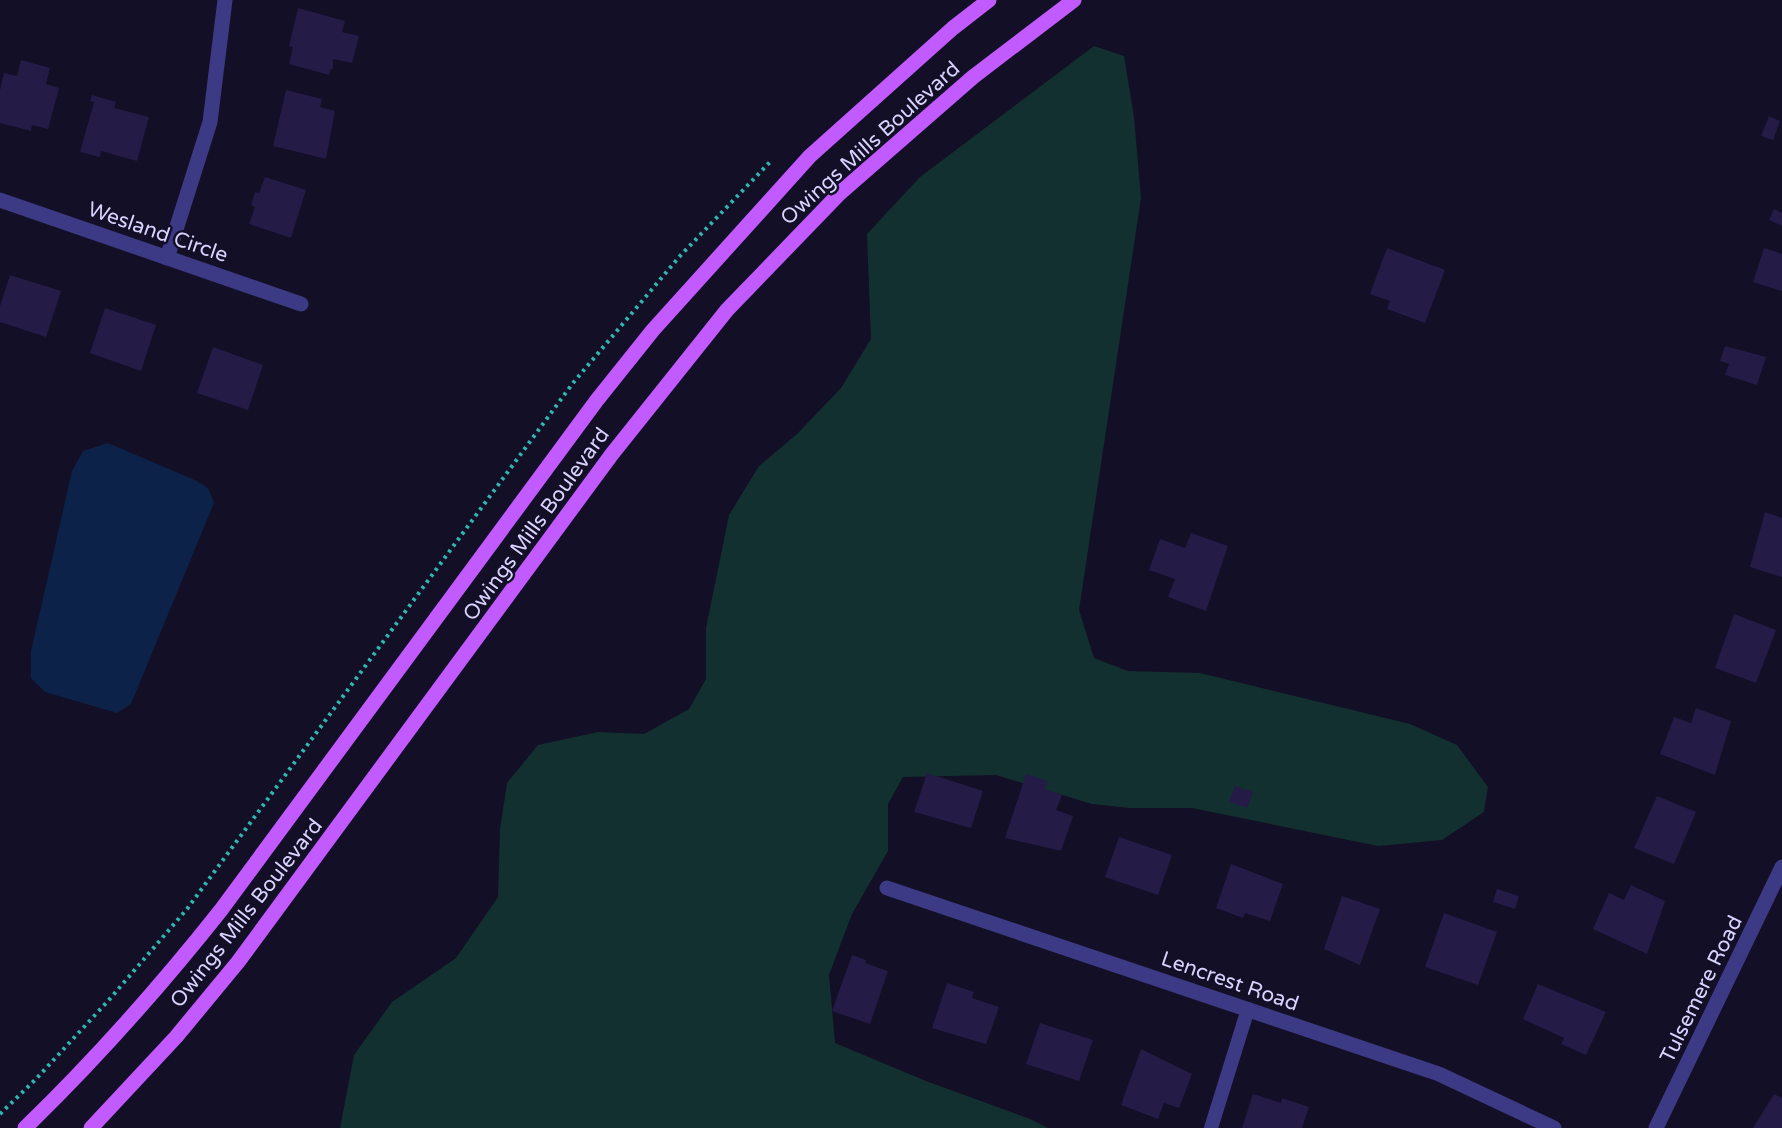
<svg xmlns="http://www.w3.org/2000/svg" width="1782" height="1128" font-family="'Varela Round',sans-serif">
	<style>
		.green { fill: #12302f }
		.water { fill: #0c2248 }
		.building { fill: #241b47 }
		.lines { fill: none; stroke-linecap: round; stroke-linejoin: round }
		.path { stroke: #2fb8b0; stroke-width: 4; stroke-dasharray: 3 4.5; stroke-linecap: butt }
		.service { stroke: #3d3a85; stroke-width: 14 }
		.minor { stroke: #3d3a85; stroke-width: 15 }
		.primary { stroke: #c25bff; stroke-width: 15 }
		.labels { text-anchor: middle; stroke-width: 5; stroke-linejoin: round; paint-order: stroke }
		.street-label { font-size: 21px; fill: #d9d4ff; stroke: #130f26 }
	</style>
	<rect width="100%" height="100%" fill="#130f26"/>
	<polygon class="green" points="1094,46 1124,56 1134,117 1141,198 1079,610 1094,658 1128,671 1200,673 1410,724 1457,745 1488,787 1484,812 1442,840 1378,846 1192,808 1130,808 1092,804 996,775 903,777 888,804 888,851 852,914 829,975 835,1043 926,1081 1030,1119 1048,1128 340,1128 354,1055 392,1002 456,958 498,897 500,829 507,783 538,745 598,732 644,734 689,709 706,679 706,628 729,515 759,466 797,434 841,388 871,339 867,234 920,177"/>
	<polygon class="water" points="108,443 197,481 208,488 214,503 131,704 117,713 45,692 31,678 31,651 72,471 83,451"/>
	<g class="building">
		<polygon points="298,8 345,21 342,32 359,36 352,63 333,59 333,69 331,69 329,75 289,64 293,47 289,46"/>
		<polygon points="21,60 50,68 46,84 59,88 48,129 32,125 31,131 0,123 0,90 4,73 17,76"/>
		<polygon points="286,90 322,99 320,107 335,111 326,159 273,146"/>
		<polygon points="92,95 116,102 114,108 149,117 137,161 101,151 100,157 80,152 94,102 90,101"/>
		<polygon points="1769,116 1780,121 1773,140 1761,136"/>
		<polygon points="265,177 306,190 291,238 249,224 255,207 251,205 255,192 259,193"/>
		<polygon points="1774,209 1782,213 1782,226 1769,220"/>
		<polygon points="1387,248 1445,270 1425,323 1387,309 1390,301 1370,294"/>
		<polygon points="1764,248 1782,254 1782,291 1753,282"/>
		<polygon points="10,275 61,291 46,337 0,322 0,306"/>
		<polygon points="105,308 156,325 141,371 90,353"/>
		<polygon points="1725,346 1766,357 1757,385 1725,375 1729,364 1720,361"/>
		<polygon points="213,347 263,365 248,410 197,393"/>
		<polygon points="1765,512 1782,518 1782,577 1750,567"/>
		<polygon points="1191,533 1228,546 1206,611 1168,597 1175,579 1149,570 1160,539 1185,548"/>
		<polygon points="1734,614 1776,630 1756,683 1715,668"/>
		<polygon points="1696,708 1731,721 1715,775 1660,754 1674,717 1691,723"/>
		<polygon points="927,773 983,791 971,828 914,812"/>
		<polygon points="1026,774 1048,781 1045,789 1062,795 1056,810 1073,816 1061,851 1005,838"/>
		<polygon points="1235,786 1253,792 1247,808 1229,802"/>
		<polygon points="1657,796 1696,812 1674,864 1634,848"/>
		<polygon points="1119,837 1172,855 1158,895 1105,877"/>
		<polygon points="1231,864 1283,884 1270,921 1245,913 1243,918 1216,908"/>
		<polygon points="1631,885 1665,901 1647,954 1593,929 1609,893 1624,900"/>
		<polygon points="1497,889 1519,896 1515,909 1493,902"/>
		<polygon points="1342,896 1380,909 1360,965 1324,949"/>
		<polygon points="1444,913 1497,932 1478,985 1425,967"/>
		<polygon points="852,955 866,960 865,963 888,971 870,1024 832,1011"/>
		<polygon points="947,983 974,992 972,998 999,1007 986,1044 932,1028"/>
		<polygon points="1538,984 1606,1012 1586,1055 1561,1044 1564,1038 1523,1019"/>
		<polygon points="1040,1023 1093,1040 1079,1081 1026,1064"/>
		<polygon points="1141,1049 1192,1074 1179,1108 1164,1103 1158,1119 1121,1105"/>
		<polygon points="1253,1094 1281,1103 1282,1098 1309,1107 1302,1128 1242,1128"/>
		<polygon points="1774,1094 1782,1098 1782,1128 1753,1128"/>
	</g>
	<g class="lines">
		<polyline class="path" points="0,1114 35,1080 108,1001 187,909 573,383 680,256 770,162"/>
		<polyline class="service" points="1211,1128 1248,1009"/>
		<g class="minor">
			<polyline points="0,200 301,304"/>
			<polyline points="167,258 210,122 225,0"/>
			<polyline points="887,888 1439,1074 1554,1128"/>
			<polyline points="1656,1128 1782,867"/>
		</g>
		<g class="primary">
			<path d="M 25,1128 C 96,1059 160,987 221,910 L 597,400 L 653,330 L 810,156 L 953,28 L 989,0"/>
			<polyline points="91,1128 176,1037 238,962 612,454 727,310 840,193 973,77 1074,0"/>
		</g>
	</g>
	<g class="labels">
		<g class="street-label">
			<text transform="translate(870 143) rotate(-42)" y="7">Owings Mills Boulevard</text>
			<text transform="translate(158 232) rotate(19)" y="7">Wesland Circle</text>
			<text transform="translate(536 524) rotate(-54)" y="7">Owings Mills Boulevard</text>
			<text transform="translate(246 913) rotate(-52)" y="7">Owings Mills Boulevard</text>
			<text transform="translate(1230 981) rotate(19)" y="7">Lencrest Road</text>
			<text transform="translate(1701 989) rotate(-64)" y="7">Tulsemere Road</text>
		</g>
	</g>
</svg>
